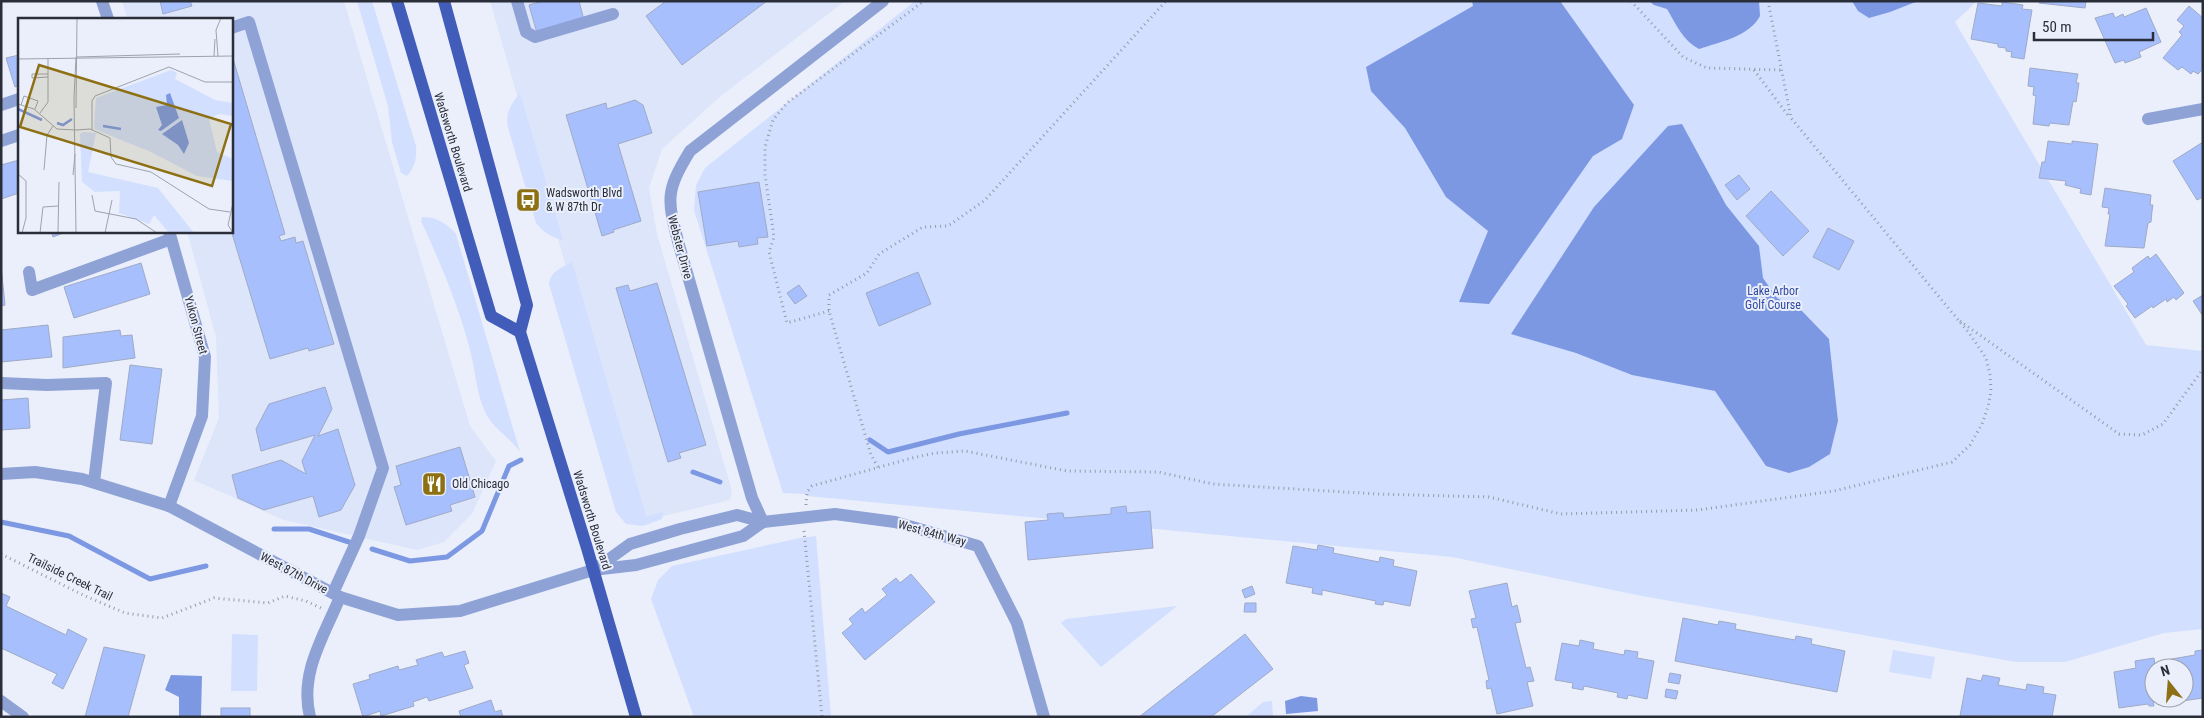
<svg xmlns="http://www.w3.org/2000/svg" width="2204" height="718" font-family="'Roboto Condensed',sans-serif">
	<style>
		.built { fill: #dde5fb }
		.green { fill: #d2dffe }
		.water { fill: #7d98e3 }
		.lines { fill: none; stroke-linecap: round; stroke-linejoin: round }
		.stream { stroke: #7d98e3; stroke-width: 5 }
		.building { fill: #a7bffd; stroke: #9faac5; fill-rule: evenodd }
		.path { stroke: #969ba7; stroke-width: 3; stroke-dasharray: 1 4; stroke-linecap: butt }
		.minor { stroke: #8ea2d6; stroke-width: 12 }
		.major { stroke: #425db9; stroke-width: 12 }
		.labels { text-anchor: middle; stroke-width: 4; stroke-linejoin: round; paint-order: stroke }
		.street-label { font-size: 12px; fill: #292e39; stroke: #eaeffb }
		.poi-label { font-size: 12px; fill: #292e39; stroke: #eaeffb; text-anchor: start }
		.park-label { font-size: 12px; fill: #3149a1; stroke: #eaeffb }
		.inset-river { fill: none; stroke: #7d98e3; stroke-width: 2.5 }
		.inset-road { fill: none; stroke: #9da2ad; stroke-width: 1 }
		.view { fill: #8e7014; fill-opacity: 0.15; stroke: #8e7014; stroke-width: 2.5 }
		.inset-edge { fill: none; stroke: #292e39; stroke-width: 2.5 }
	</style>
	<rect width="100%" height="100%" fill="#eaeffb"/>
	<g class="built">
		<polygon points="122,1 344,1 470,426 496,461 472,514 444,542 417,550 284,520 194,480 219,418 216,337 187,231 231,231 231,19 127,19"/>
		<polygon points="490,1 845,1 722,95 662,149 649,188 657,234 732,491 730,500 639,522"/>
	</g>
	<g class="green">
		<path d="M 357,1 L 372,1 L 416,146 C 417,158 415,167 407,176 L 401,173 L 392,142 L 388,106 Z"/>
		<polygon points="915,1 1977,1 1955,22 2146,345 2203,351 2203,629 2164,633 2065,662 2016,662 1642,596 1452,557 807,496 806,494 783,493 694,210 696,185 705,168"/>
		<path d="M 520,93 L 563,240 C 551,237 544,233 536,223 L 509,131 C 504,115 510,105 520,93 Z"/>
		<path d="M 422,217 C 437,217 446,223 456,234 L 520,452 C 510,437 493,429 485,412 C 476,392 475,367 469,346 C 457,302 440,262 421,221 Z"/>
		<path d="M 572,262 L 646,516 L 663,512 L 662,519 L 643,526 L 626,524 L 616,512 L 549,284 C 550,272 562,267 572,262 Z"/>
		<polygon points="816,536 831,717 694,717 651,599 658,580 672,566 800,538"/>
		<polygon points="1177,606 1101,667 1061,623 1066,619"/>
		<polygon points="232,634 258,635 257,691 231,691"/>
		<polygon points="1893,650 1935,657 1931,679 1889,672"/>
		<polygon points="1272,701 1273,717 1246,717 1263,702"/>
	</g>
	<g class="water">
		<polygon points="1472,1 1560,1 1634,105 1622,139 1593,156 1489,304 1459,302 1488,231 1446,197 1405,128 1371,91 1366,67 1473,6"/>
		<path d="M 1649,1 L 1759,1 L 1760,16 C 1750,36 1720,42 1699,49 C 1683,41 1676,24 1667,9 L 1654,5 Z"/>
		<polygon points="1852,1 1918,1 1890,12 1869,18 1858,11"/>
		<polygon points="1682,124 1726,205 1759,246 1763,278 1777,298 1802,311 1829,339 1838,421 1830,454 1809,467 1789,473 1766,466 1715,391 1632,375 1576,353 1511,334 1594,207 1668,126"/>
		<polygon points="171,675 202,676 201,716 179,716 179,697 165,690"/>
		<polygon points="1301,696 1317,698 1318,711 1286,714 1285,701"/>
	</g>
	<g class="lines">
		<g class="stream">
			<polyline points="870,440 888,452 959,434 1067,413"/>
			<polyline points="693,472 720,482"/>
			<polyline points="1,522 69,536 150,579 206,566"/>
			<polyline points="274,529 309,529 355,544"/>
			<polyline points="372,549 410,561 447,557 482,531 509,466 521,460"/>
		</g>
	</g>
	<g class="building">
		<polygon points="160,1 190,1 192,6 163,14"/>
		<polygon points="543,1 579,1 584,20 537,33 529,5"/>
		<polygon points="666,1 767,1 682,65 646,16"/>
		<polygon points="2040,1 2091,1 2086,1 2085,8 2039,3"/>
		<polygon points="2002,2 2023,5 2022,9 2032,10 2024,59 2011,57 2012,52 2006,51 2006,48 1998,47 1998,44 1971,39 1978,3 2002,6"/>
		<polygon points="2189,6 2203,18 2203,69 2198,74 2193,71 2191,74 2182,67 2178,70 2163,58 2182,35 2179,32 2184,26 2177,20"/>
		<polygon points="2146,8 2161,42 2139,52 2141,57 2125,63 2124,60 2115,63 2095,18 2113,13 2115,18 2123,14 2124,17"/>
		<polygon points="231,52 285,234 279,236 281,241 295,237 296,243 303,241 334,344 309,351 308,348 270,359 231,230"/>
		<polygon points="19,55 19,86 15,87 6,58"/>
		<polygon points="2030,68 2078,74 2076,83 2079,83 2076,102 2073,101 2069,125 2050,123 2049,126 2033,124 2036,96 2033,95 2034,87 2028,86"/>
		<polygon points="635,100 643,105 652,133 618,144 641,221 613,230 614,232 602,236 566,115 606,103 607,109"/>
		<polygon points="2048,141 2072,144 2072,141 2098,144 2091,195 2080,193 2081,189 2065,185 2066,181 2039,178 2042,162 2045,162"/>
		<polygon points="2203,142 2203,197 2197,200 2173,161"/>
		<polygon points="19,160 19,193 1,199 1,165"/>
		<polygon points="1739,175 1750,189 1737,200 1725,185"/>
		<polygon points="759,182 768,237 757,238 758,244 739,247 738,241 707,246 698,192"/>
		<polygon points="2105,188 2151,195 2150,205 2153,205 2152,211 2151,222 2148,223 2144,248 2105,246 2110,214 2108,214 2109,208 2102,207"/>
		<polygon points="1771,191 1809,231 1783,256 1746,216"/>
		<polygon points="1828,228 1854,241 1839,270 1813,257"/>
		<polygon points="51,231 68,231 53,237"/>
		<polygon points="2156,254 2184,293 2176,300 2174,297 2167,302 2166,299 2153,308 2152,306 2135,318 2126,306 2128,304 2114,286 2134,272 2132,268 2148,256 2150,259"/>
		<polygon points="141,263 150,294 74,318 64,287"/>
		<polygon points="1,266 5,305 1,306"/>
		<polygon points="918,272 931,304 879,326 866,293"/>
		<polygon points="657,283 706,445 679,453 681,458 668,462 616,288 628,285 630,291"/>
		<polygon points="799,285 807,296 795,304 787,293"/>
		<polygon points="2203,295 2203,316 2193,301"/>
		<polygon points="48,325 52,357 1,362 1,330"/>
		<polygon points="120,330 121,336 132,335 135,358 63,368 63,337"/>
		<polygon points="130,365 162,369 152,444 120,440"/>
		<polygon points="325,387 332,409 318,436 338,429 355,485 341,510 319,517 313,496 264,510 238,498 232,475 281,460 306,474 302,461 315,435 261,451 256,429 269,404"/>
		<polygon points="28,398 30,428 1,430 1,400"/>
		<polygon points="460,447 475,497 450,505 452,511 406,525 394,487 401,485 396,466"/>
		<polygon points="1126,506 1127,513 1150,511 1153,548 1028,560 1025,522 1048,520 1047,514 1058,513 1063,513 1064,518 1111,514 1111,508"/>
		<polygon points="1318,545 1334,548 1333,553 1379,562 1380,557 1394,560 1393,566 1417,571 1410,606 1384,601 1383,605 1375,604 1376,601 1322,590 1322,595 1312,593 1313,588 1286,583 1293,546 1317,550"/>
		<polygon points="911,574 935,602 865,660 842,633 853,624 849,619 862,608 865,613 887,595 882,589 896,578 900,583"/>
		<polygon points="1507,583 1512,607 1517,605 1521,622 1515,623 1526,668 1530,667 1534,681 1527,682 1533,706 1497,714 1491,688 1487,689 1486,681 1489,680 1477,627 1473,628 1471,619 1476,618 1469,591"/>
		<polygon points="1252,586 1255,594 1245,598 1242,590"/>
		<polygon points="1,593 10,597 6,606 66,635 68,629 87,639 63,689 52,683 57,674 1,648"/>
		<polygon points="1245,603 1256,603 1256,612 1244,612"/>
		<polygon points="1683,618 1718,625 1719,621 1736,624 1735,629 1795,640 1796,636 1812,639 1811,644 1845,651 1837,692 1675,661"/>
		<polygon points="1245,634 1273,669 1211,717 1139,717"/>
		<polygon points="1580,640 1594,643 1593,649 1624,655 1625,650 1638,652 1637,658 1654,661 1647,699 1628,695 1627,699 1623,698 1617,697 1618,693 1584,686 1583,690 1572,688 1573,683 1555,680 1562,643 1579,646"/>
		<polygon points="104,647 145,655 128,717 85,717"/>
		<path d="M 2203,650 L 2203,698 L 2175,702 L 2175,699 L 2153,702 L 2154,706 L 2149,706 L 2148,704 L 2119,708 L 2114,672 L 2136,668 L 2135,661 L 2154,658 L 2155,665 L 2167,663 L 2166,660 L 2195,655 L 2195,651 ZM 2154,668 L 2184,668 L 2184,698 L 2154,698 Z"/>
		<polygon points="465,651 469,663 464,665 473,688 429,701 427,697 413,702 414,706 381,716 380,711 363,717 353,684 370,679 369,675 398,666 399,670 418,665 416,660 442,652 444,657"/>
		<polygon points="1670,673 1681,675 1679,684 1668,682"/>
		<polygon points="1983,675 2000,678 1998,685 2026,690 2027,684 2044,687 2043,693 2056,695 2052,717 1960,716 1967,678 1981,681"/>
		<polygon points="1666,689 1678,691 1676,699 1665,697"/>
		<polygon points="491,700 495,712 501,710 503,717 461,717 459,711"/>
		<rect x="221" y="708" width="29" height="9"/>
	</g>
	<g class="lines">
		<g class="path">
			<polyline points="1631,1 1683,57 1707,68 1782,70"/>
			<polyline points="1754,70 1790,118"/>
			<polyline points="829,311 787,323 769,252 774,237 765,175 765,147 773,120 787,103 924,1"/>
			<polyline points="1960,321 2119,434 2142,435 2163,424 2203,369"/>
			<polyline points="878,467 871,455 829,311 829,295 867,273 879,254 923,227 948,226 985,200 1166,1"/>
			<polyline points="806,505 807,492 812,486 912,458 935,453 965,451 1067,471 1158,472 1213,484 1378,494 1489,497 1561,514 1698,510 1834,491 1952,462 1970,445 1982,424 1988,407 1991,391 1990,375 1986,358 1969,333 1791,118 1768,1"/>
			<polyline points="804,531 822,717"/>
			<polyline points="1,554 83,595 125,613 162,618 214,598 268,603 285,596 306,601 321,608"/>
		</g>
		<g class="minor">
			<polyline points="102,1 108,19"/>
			<polyline points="517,1 526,32 535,37 613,14"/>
			<polyline points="231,28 249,22 383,468 359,536 333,593"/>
			<polyline points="1,105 19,99"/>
			<polyline points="2148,119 2203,109"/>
			<polyline points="1,141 19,135"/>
			<polyline points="29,272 32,290 171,239"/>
			<polyline points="1,383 47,385 106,383 94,482"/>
			<polyline points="1,474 35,472 82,479 169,506 340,597 398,615 460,611 593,570 636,565 743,536 763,522"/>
			<polyline points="169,506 202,416 205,357 169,231"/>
			<path d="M 763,522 L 752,498 L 679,245 C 667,199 665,192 690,151 L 883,1"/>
			<polyline points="594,570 630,544 680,529 737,515 763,522 835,514 895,522 978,546 1017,623 1044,717"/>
			<polyline points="1,701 23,717"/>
			<path d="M 310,717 C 299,673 324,636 340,597"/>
		</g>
		<g class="major">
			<polyline points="397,1 491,316 520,332"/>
			<polyline points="444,1 527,305 520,332 587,548 636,717"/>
		</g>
	</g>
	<defs>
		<symbol id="bus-square" viewBox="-11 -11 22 22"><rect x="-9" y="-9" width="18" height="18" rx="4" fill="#8e7014" stroke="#eaeffb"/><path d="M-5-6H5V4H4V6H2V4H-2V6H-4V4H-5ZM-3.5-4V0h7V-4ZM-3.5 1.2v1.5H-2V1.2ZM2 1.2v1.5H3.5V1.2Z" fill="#fff"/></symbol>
		<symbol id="restaurant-square" viewBox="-11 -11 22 22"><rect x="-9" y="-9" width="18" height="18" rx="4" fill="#8e7014" stroke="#eaeffb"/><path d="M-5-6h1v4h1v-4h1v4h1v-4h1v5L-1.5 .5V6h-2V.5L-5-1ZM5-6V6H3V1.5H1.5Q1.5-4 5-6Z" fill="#fff"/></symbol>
	</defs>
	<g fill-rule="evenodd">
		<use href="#bus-square" x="514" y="186" width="28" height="28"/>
		<use href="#restaurant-square" x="420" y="470" width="28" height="28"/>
	</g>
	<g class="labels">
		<g class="street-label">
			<text transform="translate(453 142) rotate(73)" y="4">Wadsworth Boulevard</text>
			<text transform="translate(680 247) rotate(75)" y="4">Webster Drive</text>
			<text transform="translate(196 325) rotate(75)" y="4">Yukon Street</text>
			<text transform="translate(592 520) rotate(73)" y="4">Wadsworth Boulevard</text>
			<text transform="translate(932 533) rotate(15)" y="4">West 84th Way</text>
			<text transform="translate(294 573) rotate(28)" y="4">West 87th Drive</text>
			<text transform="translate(70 577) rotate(26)" y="4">Trailside Creek Trail</text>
		</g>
		<g class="poi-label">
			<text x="546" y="197">Wadsworth Blvd<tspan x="546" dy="14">&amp; W 87th Dr</tspan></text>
			<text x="452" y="488">Old Chicago</text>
		</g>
		<g class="park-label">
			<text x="1773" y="295">Lake Arbor<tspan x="1773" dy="14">Golf Course</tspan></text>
		</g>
	</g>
	<g transform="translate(18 18)">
		<rect width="215" height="215" fill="#eaeffb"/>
		<path d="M 153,52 L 159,55 L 157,61 L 197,82 L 215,85 L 215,98 L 201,96 L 191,101 L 199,134 L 215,141 L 215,163 L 179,158 L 133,134 L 76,111 L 78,80 ZM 65,114 L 78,115 L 70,154 L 140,170 L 176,215 L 151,215 L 136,197 L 131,206 L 101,195 L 102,173 L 77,174 L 64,164 L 62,116 Z" fill="#d2dffe"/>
		<path d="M 152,75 L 161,100 L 143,113 L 140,112 L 144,107 L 138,89 L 149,87 L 148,77 ZM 164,102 L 171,125 L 166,136 L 160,127 L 144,116 Z" fill="#7d98e3"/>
		<path class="inset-river" d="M 0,91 L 24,102M 39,105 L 45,107 L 54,101M 85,108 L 103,111"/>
		<path class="inset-road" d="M 196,38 L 197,21M 200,38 L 198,12 L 203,0M 58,39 L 162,36M 0,41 L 215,38M 151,49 L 187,64 L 215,64M 30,59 L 14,60 L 14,56 L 30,56M 0,86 L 16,91 L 39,111 L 58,112M 3,87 L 6,78 L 20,83 L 17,91M 58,90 L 59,0M 22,95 L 30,84 L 30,41M 58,112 L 72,111 L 92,120 L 93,139 L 98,146 L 133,154 L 191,191 L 212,194M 74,112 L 74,83 L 77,78 L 151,49M 26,152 L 29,117 L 35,108M 0,156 L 8,163 L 8,200 L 4,215M 55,157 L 57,136M 74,177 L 77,193 L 118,201 L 139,215M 22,215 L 25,189 L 40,188M 40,215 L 41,164M 58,215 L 56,80 L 58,39M 87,215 L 94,182M 215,215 L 210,207 L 215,185"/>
		<path class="view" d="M 21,47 L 213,106 L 194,168 L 2,109 Z"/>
		<rect width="215" height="215" class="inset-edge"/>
	</g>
	<rect width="2204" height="718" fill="none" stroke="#292e39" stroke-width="5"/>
	<g transform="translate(2169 683) rotate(343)"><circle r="24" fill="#eaeffb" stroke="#9da2ad"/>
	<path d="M0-4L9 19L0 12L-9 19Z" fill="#8e7014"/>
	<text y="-8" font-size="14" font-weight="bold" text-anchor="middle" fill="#292e39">N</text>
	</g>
	<path d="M2034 32v8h119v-8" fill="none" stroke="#292e39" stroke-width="2.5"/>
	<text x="2042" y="32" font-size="15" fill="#292e39" stroke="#eaeffb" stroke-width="4" paint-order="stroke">50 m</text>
</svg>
